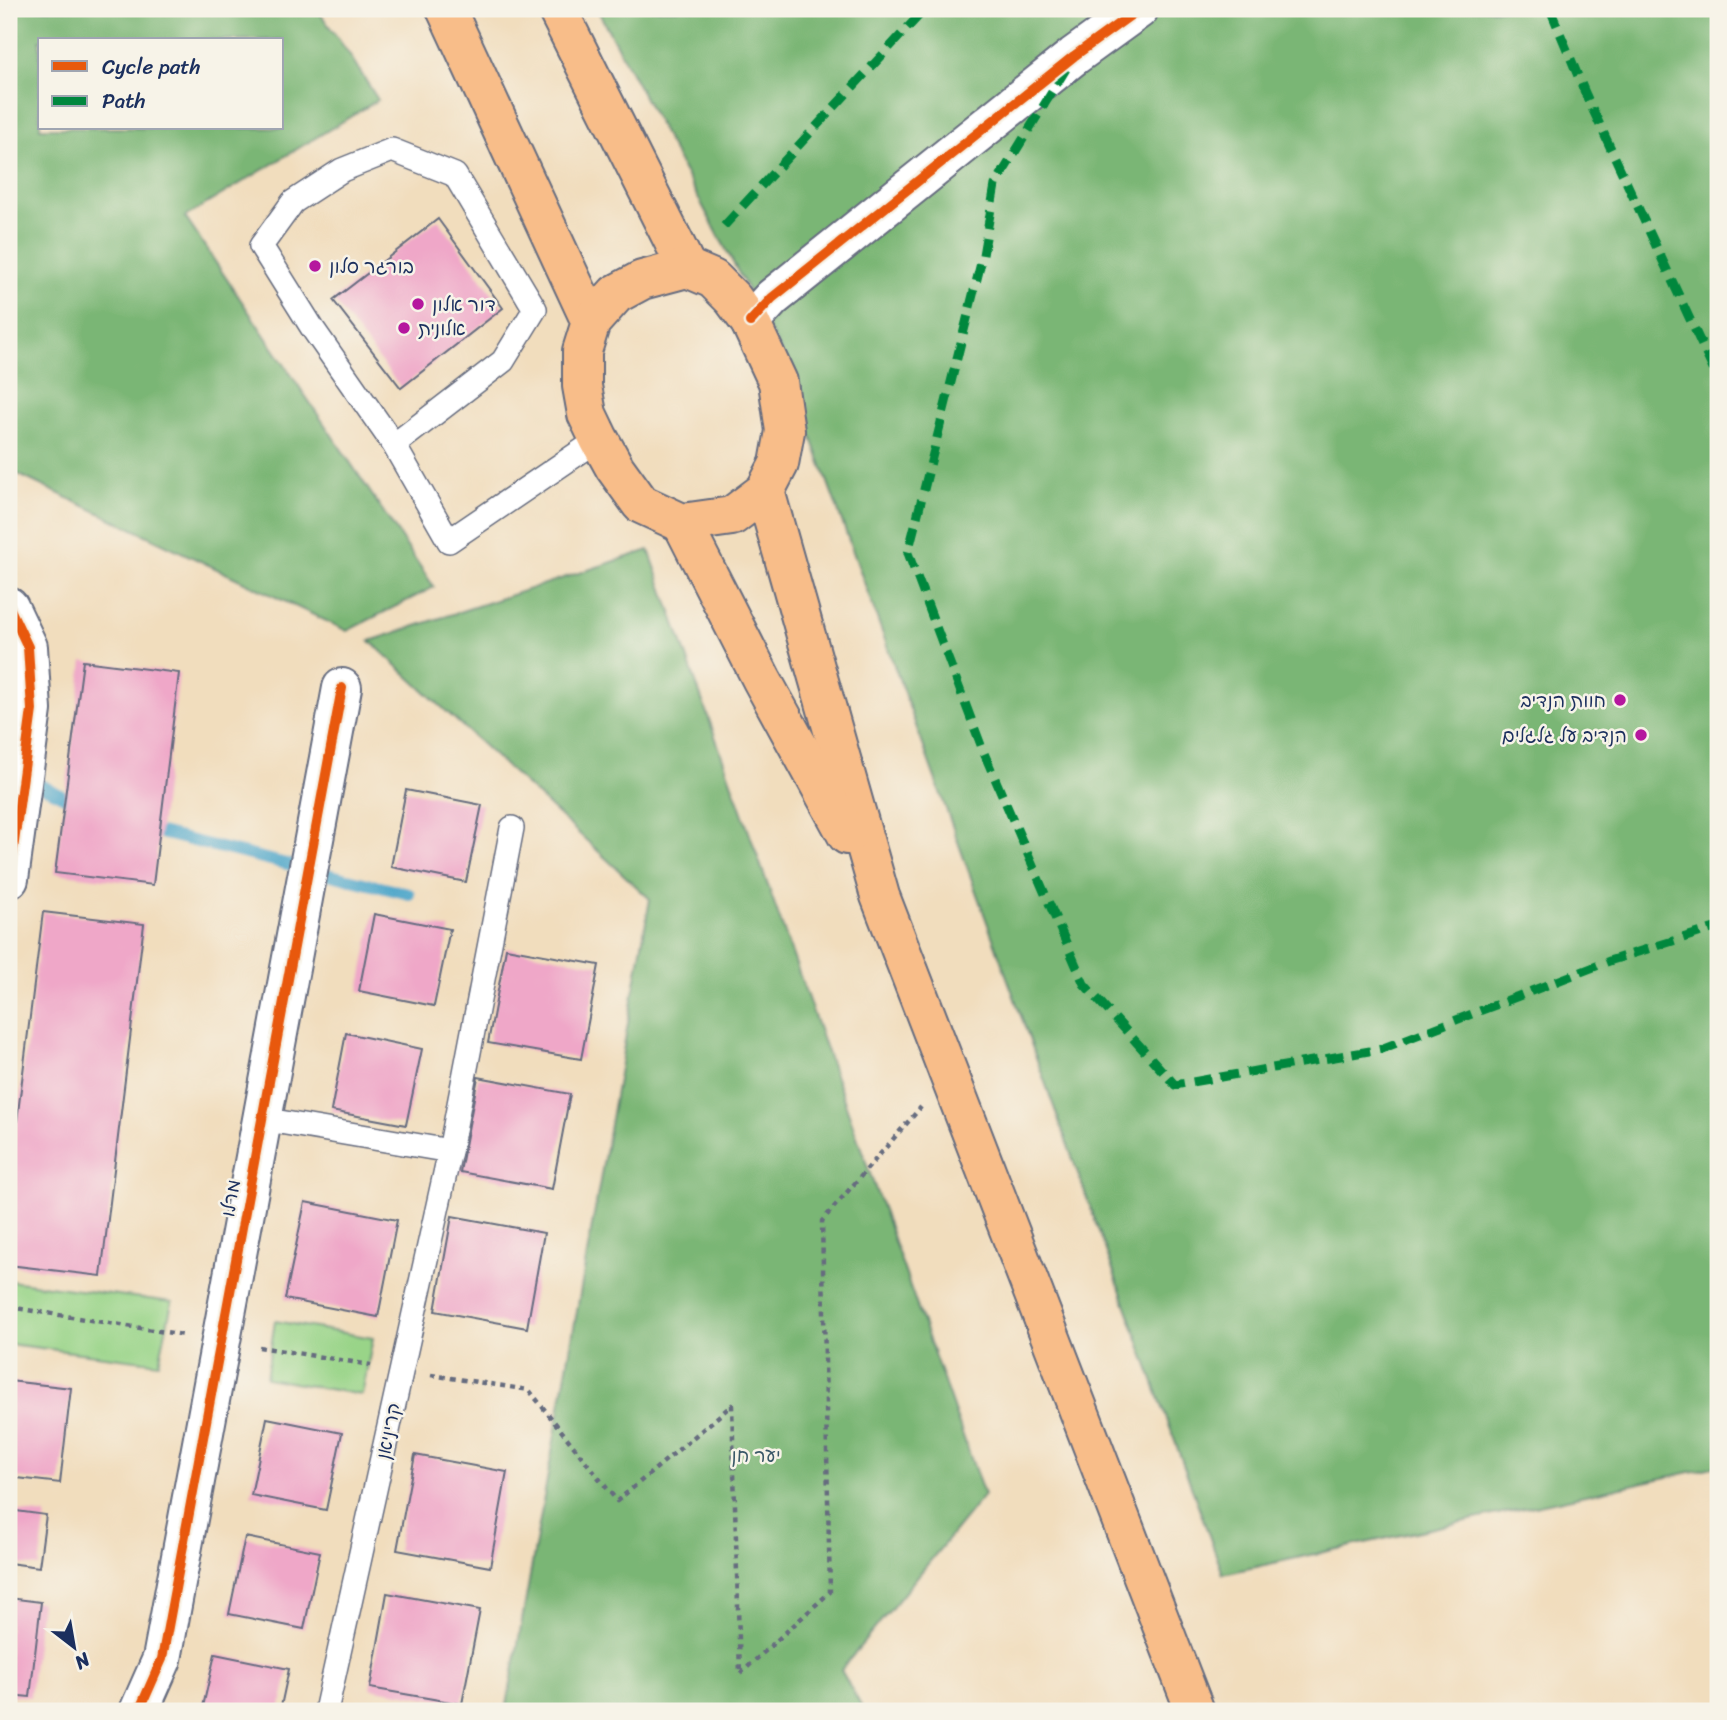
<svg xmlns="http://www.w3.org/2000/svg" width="1727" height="1720" font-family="Sriracha,'Playpen Sans Hebrew',sans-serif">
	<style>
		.green { fill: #99d488; stroke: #5a8273; stroke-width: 2 }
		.forest { fill: #7ab674; stroke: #4a7269; stroke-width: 2; fill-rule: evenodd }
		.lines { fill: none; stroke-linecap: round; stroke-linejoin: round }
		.stream { stroke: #4ba5c9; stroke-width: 12 }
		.building { fill: #efa7c8 }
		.lane-casing { stroke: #666c7f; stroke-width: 26 }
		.street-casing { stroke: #666c7f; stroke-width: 42 }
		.primary-casing { stroke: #666c7f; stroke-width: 42 }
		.path { stroke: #666c7f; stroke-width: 4.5; stroke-dasharray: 5 5; stroke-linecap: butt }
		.lane { stroke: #fff; stroke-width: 23 }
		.street { stroke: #fff; stroke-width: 38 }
		.primary { stroke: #f8bd89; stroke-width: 38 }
		.quiet { stroke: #00873e; stroke-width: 9; stroke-dasharray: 18 9; stroke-linecap: butt }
		.cycleway-casing { stroke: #f7f3e8; stroke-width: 15 }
		.cycleway { stroke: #e8590c; stroke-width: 10 }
		.poi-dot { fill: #b5179e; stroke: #f7f3e8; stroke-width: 2.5 }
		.labels { text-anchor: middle; stroke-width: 5; stroke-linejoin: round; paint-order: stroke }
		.poi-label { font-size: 19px; fill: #1b2f5e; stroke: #f7f3e8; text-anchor: start }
		.street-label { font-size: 19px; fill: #1b2f5e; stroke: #f7f3e8 }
		.park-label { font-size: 19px; fill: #3a5868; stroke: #f7f3e8 }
	</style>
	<rect width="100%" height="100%" fill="#f7f3e8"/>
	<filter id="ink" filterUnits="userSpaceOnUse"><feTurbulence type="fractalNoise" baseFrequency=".0143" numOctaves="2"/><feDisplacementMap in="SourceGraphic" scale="14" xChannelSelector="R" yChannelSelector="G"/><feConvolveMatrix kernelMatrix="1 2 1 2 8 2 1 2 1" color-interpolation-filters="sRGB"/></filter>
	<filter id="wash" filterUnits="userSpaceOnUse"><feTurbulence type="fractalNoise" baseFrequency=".00686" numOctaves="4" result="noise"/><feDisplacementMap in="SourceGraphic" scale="28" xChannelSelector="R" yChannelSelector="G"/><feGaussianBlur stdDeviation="1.57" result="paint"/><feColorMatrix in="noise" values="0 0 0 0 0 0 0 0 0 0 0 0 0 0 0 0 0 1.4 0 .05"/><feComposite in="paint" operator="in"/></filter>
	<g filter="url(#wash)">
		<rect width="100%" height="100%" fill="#f1ddbd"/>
		<g class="green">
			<polygon points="10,1281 172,1302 159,1363 9,1344"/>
			<polygon points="275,1321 373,1338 362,1395 266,1378"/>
		</g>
		<g class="forest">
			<path d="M 9,9 L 317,9 L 349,54 L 378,100 L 185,217 L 434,587 L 347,631 L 9,470 ZM 40,40 L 282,40 L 282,128 L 40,128 Z"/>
			<polygon points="597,9 1718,9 1718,1466 1223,1574 780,350"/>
			<polygon points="649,550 984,1495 841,1670 864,1711 506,1711 650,899 370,641"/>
		</g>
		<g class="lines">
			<g class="stream">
				<polyline points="26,778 79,804"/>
				<polyline points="144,829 409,894"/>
			</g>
		</g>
		<g id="blocks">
			<g class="building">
				<polygon points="438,219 503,308 401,388 333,300"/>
				<polygon points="83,661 179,673 153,885 55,873"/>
				<polygon points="406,790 482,805 466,882 391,867"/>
				<polygon points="43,912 144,924 101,1276 9,1265 9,1185"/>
				<polygon points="374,914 450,929 434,1006 359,991"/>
				<polygon points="506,948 599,965 581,1059 488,1043"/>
				<polygon points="346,1033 422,1049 406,1125 331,1111"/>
				<polygon points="478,1077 570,1094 552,1189 460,1172"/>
				<polygon points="305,1202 397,1220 378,1317 285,1299"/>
				<polygon points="452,1216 544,1233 527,1328 435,1311"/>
				<polygon points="9,1381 71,1388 60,1483 9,1477"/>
				<polygon points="267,1418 342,1433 326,1510 251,1495"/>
				<polygon points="415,1455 507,1472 490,1567 397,1550"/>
				<polygon points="9,1510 46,1515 39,1567 9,1563"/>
				<polygon points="245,1537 320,1552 304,1629 229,1614"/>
				<polygon points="387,1593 480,1610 462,1704 370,1688"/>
				<polygon points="9,1598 41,1602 30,1697 9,1695"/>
				<polygon points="215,1654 289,1669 280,1711 202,1711"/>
			</g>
		</g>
	</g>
	<g filter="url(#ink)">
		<use href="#blocks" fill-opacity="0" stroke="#666c7f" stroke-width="2"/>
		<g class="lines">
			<defs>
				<g id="lane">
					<polyline points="394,445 503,361 535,309 455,175 392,150 342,170 293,202 261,246 313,329 394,445 449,541 599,439"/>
					<polyline points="262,1119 450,1151"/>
					<polyline points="326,1711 450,1151 512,828"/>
				</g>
				<g id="street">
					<polyline points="750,322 772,298 1074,56 1139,9"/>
					<polyline points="9,607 28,647 32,710 9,879"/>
					<polyline points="139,1711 162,1659 342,688"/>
				</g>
				<g id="primary">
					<polyline points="446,9 591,322"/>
					<polyline points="557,9 687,268"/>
					<polygon points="687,268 713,279 733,299 750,322 778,382 785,431 779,464 765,491 732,516 682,523 641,504 615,468 599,439 587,414 582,386 582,351 591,322 616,294 642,280"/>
					<polyline points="765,491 880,896 1195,1711"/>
					<polyline points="682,523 762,680 847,835"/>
				</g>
			</defs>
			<use href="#lane" class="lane-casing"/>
			<use href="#street" class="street-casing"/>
			<use href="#primary" class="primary-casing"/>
			<g class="path">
				<polyline points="9,1307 184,1335"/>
				<polyline points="259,1347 371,1365"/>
				<polyline points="431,1375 529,1390 617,1501 732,1405 740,1674 830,1592 822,1221 921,1107"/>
			</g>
			<use href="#lane" class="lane"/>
			<use href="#street" class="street"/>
			<use href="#primary" class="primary"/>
			<g class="quiet">
				<polyline points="1550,9 1586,95 1718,380"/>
				<polyline points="1066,69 995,185 983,255 908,553 984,753 1084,984 1175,1085 1381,1049 1612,960 1718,927"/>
				<polyline points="724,226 925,9"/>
			</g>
			<defs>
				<g id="cycleway">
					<polyline points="750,322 772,298 1074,56 1139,9"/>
					<polyline points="9,607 28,647 32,710 9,879"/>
					<polyline points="139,1711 162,1659 342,688"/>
				</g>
			</defs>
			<use href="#cycleway" class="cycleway-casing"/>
			<use href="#cycleway" class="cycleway"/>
		</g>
	</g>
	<g class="poi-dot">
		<circle cx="315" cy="266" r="7"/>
		<circle cx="418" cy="304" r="7"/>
		<circle cx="404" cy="328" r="7"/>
		<circle cx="1620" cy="700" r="7"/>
		<circle cx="1641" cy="735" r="7"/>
	</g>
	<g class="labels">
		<g class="poi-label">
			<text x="329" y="273">בורגר סלון</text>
			<text x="432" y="311">דור אלון</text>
			<text x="418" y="335">אלונית</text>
			<text x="1606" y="707" text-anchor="end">חוות הנדיב</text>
			<text x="1627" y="742" text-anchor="end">הנדיב על גלגלים</text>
		</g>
		<g class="street-label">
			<text transform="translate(230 1198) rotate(-80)" y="7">מרלו</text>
			<text transform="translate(388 1431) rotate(-78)" y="7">קריניאן</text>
		</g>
		<g class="park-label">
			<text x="756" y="1462">יער חן</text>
		</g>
	</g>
	<rect width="1727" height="1720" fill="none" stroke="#f7f3e8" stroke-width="35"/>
	<rect x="38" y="38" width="245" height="91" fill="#f7f3e8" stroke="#9fa5b1" stroke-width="2"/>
	<rect x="52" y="61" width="35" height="10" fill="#e8590c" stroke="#9fa5b1" stroke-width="2"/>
	<text x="102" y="74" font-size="21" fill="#1b2f5e">Cycle path</text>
	<rect x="52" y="96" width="35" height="10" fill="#00873e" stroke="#9fa5b1" stroke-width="2"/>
	<text x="102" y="108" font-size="21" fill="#1b2f5e">Path</text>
	<g transform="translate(74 1647) rotate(149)" stroke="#f7f3e8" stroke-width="5" paint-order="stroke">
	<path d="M0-5L12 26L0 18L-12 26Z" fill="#1b2f5e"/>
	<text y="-10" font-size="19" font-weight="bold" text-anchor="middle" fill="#1b2f5e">N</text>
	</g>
</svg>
